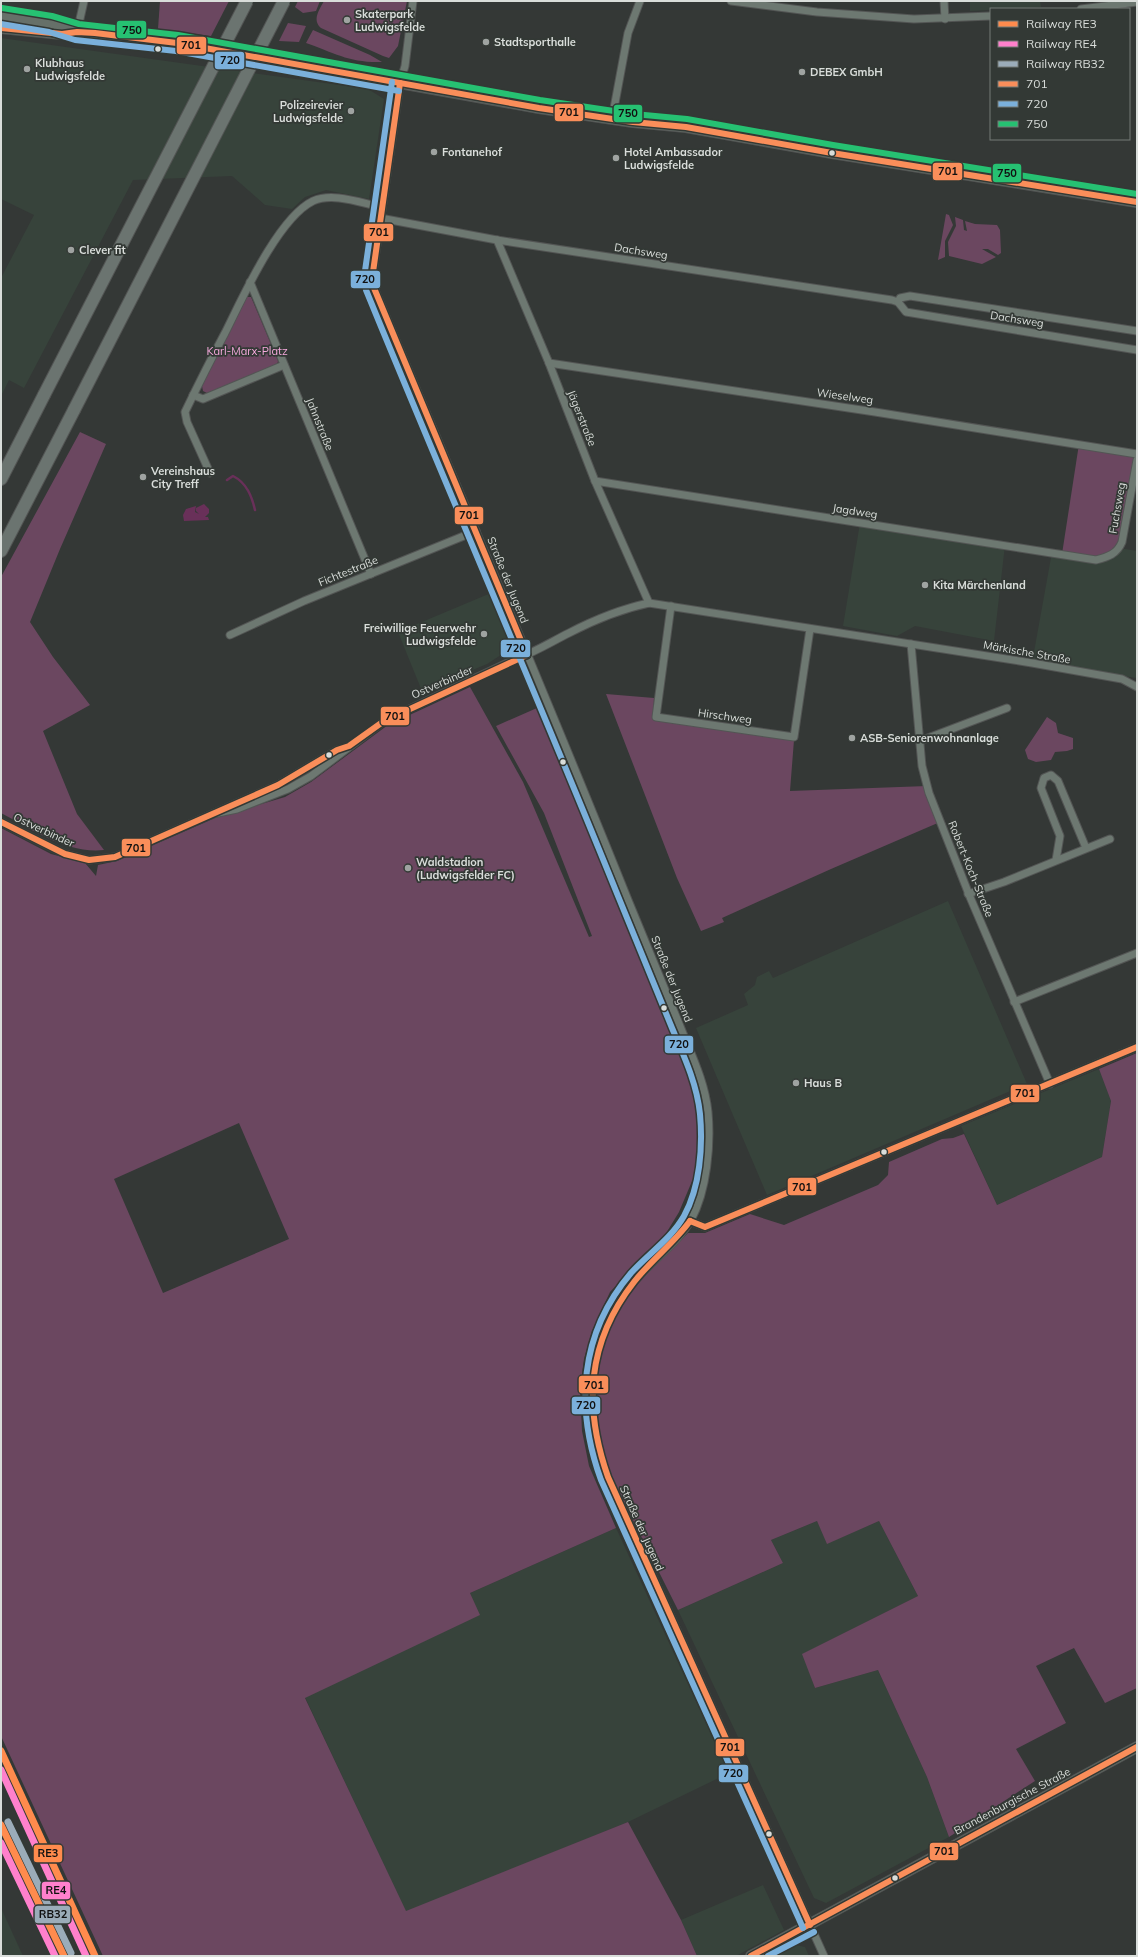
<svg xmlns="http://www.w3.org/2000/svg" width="1138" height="1957" font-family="Mulish,sans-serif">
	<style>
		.built { fill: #37433b }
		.green { fill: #6b4760; fill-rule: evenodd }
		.water { fill: #693059 }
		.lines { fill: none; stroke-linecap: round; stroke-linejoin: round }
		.stream { stroke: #693059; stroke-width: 2.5 }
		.street-casing { stroke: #535554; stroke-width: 9 }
		.secondary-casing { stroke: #535554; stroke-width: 12 }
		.highway-casing { stroke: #535554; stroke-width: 14 }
		.street { stroke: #6d7871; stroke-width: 7 }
		.secondary { stroke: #667069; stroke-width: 10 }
		.highway { stroke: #6b7470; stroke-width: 12 }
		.highway-bridge-casing { stroke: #535554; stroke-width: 14; stroke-linecap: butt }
		.highway-bridge { stroke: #6b7470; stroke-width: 12 }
		.bus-1-casing { stroke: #333935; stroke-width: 9 }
		.bus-2-casing { stroke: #333935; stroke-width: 9 }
		.bus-3-casing { stroke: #333935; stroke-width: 9 }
		.bus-1 { stroke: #fa8e5a; stroke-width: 6 }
		.bus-2 { stroke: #7bb0db; stroke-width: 6 }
		.bus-3 { stroke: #26c172; stroke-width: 6 }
		.rail-1-casing { stroke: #333935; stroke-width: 10 }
		.rail-2-casing { stroke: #333935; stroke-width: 10 }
		.rail-3-casing { stroke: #333935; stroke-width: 10 }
		.rail-1 { stroke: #ff8b4d; stroke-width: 7 }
		.rail-2 { stroke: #ff80cc; stroke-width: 7 }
		.rail-3 { stroke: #9bacb9; stroke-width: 7 }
		.poi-dot { fill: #9fa3a1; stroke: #333935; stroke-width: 1.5 }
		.bus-dot { fill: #d9ddda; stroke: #333935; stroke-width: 1.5 }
		.labels { text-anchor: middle; stroke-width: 3.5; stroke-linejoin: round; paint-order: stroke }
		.poi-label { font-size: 11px; font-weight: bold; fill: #d9ddda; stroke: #333935; text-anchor: start }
		.street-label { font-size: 11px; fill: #d9ddda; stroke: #333935 }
		.park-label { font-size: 11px; fill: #f7aade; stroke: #333935 }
		.line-badge { stroke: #333935; stroke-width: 1.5 }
		.pale-badge-label { font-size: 11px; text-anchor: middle; font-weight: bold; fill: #111 }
	</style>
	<rect width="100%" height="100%" fill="#343836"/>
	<g class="built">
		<polygon points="970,1 1040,1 1041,7 970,11"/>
		<polygon points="1,38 368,89 384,99 369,199 326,190 305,197 292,209 265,205 232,176 133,180 24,388 9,380 1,396 1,278 34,215 1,199"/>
		<polygon points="860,523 1005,545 994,641 915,626 897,636 843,626"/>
		<polygon points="1119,548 1137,551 1137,678 1032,663 1052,552"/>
		<polygon points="491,593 508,632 509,643 507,651 487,664 422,691 398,632"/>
		<polygon points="948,901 1027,1084 767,1195 696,1028 748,1005 744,994 755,985 757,977 769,971 773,978"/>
		<polygon points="1099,1069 1111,1101 1102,1157 997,1205 961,1126"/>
		<polygon points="817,1521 828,1543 879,1521 918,1596 803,1654 815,1688 878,1670 927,1777 949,1837 826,1903 814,1898 678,1610 783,1563 771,1540"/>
		<polygon points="616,1528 729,1773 628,1822 406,1912 305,1697 479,1615 470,1593"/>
		<polygon points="763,1885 784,1930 736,1956 697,1956 681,1920"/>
		<polygon points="1,1908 23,1956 1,1956"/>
		<polygon points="796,1945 805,1947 809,1956 775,1956"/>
	</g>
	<g class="green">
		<polygon points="160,1 229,1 211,36 158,29"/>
		<polygon points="298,1 320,1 316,11 303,13 295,7"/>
		<path d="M 324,1 L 407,1 L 398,46 L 389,58 L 383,56 L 321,28 C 312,20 319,10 324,1 Z"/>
		<polygon points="288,23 306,26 299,42 279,41"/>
		<path d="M 313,30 L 370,55 L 382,62 C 349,63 335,53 306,43 Z"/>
		<polygon points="946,214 949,215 953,225 945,241 945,257 938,260"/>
		<polygon points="955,217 963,220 964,230 967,231 965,221 975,224 997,225 1000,230 1001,253 998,255 988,249 982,249 996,257 982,264 949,256 948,242 956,226"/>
		<polygon points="247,297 251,297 278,361 277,365 207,393 203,391 202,386"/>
		<path d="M 80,432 L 106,444 L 60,549 L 30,622 L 53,657 L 90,705 L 43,731 L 77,814 L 104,850 C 67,854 33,830 1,813 L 1,577 Z"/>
		<polygon points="1079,444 1137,454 1119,548 1096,560 1062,554"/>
		<path d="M 470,687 L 523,782 L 589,937 L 592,936 L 544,813 L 496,726 L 537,708 L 584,815 L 689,1078 L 696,1106 L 699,1133 L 695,1174 L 679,1212 L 665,1235 L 610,1292 L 592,1331 L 584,1359 L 580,1389 L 582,1431 L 589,1466 L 616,1528 L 470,1593 L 480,1615 L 305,1698 L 406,1911 L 628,1822 L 681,1920 L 697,1956 L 103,1956 L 1,1736 L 1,828 L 51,854 L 85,863 L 96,876 L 98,865 L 117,861 L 215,818 L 285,797 L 311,782 L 388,725 ZM 239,1123 L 289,1239 L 163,1293 L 114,1179 Z"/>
		<polygon points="606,694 654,698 653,720 794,740 790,791 927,786 940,822 831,869 722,918 724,922 701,931 677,878"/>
		<polygon points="1047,717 1056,723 1058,733 1073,738 1073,749 1067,751 1055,752 1051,760 1036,762 1028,759 1025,750"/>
		<path d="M 1137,1053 L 1137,1688 L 1105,1703 L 1074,1648 L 1036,1666 L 1066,1723 L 1016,1749 L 1035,1781 L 949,1837 L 927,1777 L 878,1670 L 815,1688 L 802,1654 L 918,1596 L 879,1521 L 827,1544 L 817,1521 L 771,1540 L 783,1563 L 678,1610 C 663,1580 648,1550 633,1520 C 618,1491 599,1459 596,1424 C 593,1391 597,1351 613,1320 C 630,1286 662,1260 688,1233 L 705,1233 L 750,1214 L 784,1225 L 878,1185 L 888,1175 L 889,1162 L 942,1139 L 953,1138 L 964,1134 L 997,1205 L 1102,1157 L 1111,1101 L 1099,1069 Z"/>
	</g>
	<polygon class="water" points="204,504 209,509 209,513 205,517 208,517 209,520 184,521 183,515 186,509 196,506 195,512 199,514 196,511 196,508"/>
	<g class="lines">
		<path class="stream" d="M 227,480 L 233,476 C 247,483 252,497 255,510"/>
		<defs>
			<g id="street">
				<path d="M 413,1 L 405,66 L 400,83 L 373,272 L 374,288 C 459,492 546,695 628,900 C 645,942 663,984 680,1026 C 691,1054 705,1082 708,1112 C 711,1145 707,1190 691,1220 C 677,1244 652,1260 634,1282 C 588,1337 581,1412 608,1477 L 824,1956"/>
				<polyline points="731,1 817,12 914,19 991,16"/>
				<polyline points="944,1 945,19"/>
				<polyline points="1081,9 1137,2"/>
				<polyline points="77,32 84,1"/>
				<polyline points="612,119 628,33 640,1"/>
				<polyline points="380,218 497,240 892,300 898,302 906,312 1137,350"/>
				<polyline points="497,240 549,363 595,481 649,603"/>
				<polyline points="250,282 371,574"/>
				<polyline points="898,302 900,298 910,296 1137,331"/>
				<polyline points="549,363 875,412 1137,454"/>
				<polyline points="193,395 203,399 284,365"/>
				<path d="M 210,473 L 187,422 L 185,412 C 198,385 211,359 225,333 C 242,299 278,218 313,201 C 333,192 361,203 382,207"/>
				<path d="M 595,481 L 1096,560 C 1108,557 1117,554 1122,542 L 1137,460"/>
				<polyline points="671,606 656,717 794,737 810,629"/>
				<polyline points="230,635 304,601 476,531"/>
				<polyline points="911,644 922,766 929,793 970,897 1050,1084"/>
				<polyline points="920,741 1007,708"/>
				<path d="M 213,814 L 237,809 L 288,789 L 311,776 L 384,721 L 516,659 C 535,652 551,642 569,633 C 594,620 621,609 649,603 L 1032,663 L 1122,679 L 1137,687"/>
				<polyline points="1,822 65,854 89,860 115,857 278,785 337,750 345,748"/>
				<polyline points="1056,860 1060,836 1041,788 1044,778 1051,775 1058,781 1086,848"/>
				<polyline points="968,894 1004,882 1110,839"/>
				<polyline points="1014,1002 1137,953"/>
				<polyline points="690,1221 705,1227 1137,1047"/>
			</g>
			<g id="secondary">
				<polyline points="1,16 51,24 75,31"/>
				<polyline points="1,28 62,34 77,32 95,33 177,43 539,108 633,122 686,127 832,153 1137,202"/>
				<polyline points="751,1956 1137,1747"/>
			</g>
			<g id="highway">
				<polyline points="1,479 44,395"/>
				<polyline points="1,551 74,410"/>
			</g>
		</defs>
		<use href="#street" class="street-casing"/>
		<use href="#secondary" class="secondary-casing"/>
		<use href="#highway" class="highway-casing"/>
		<use href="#street" class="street"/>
		<use href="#secondary" class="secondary"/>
		<use href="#highway" class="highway"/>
		<defs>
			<g id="highway-bridge">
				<polyline points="44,395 247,1"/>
				<polyline points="74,410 284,1"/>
			</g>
		</defs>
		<use href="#highway-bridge" class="highway-bridge-casing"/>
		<use href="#highway-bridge" class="highway-bridge"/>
		<defs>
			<g id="bus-1">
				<polyline points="1,28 62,34 77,32 95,33 177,43 539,108 633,122 686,127 832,153 1137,202"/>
				<polyline points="400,83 373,272 374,288 527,655"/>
				<polyline points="1,822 65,854 89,860 115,857 278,785 337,750 349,746 384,721 527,655"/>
				<path d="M 690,1221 C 674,1243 651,1260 634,1282 C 587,1342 583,1406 608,1477 L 810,1925"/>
				<polyline points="690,1221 705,1227 1137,1047"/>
				<polyline points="751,1956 1137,1747"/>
			</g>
			<g id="bus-2">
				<polyline points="1,24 49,32 75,40 176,51 399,91"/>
				<path d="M 392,82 L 365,271 L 366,290 C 449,493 536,693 618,896 C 636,940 654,984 672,1028 C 684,1056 697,1084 700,1114 C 703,1147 700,1187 684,1216 C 671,1239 648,1254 631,1273 C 579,1334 575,1408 601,1480 L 803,1928"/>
				<polyline points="768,1956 814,1932"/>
			</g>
			<polyline id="bus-3" points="2,8 52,16 79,24 178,35 540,100 634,114 687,119 833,145 1137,194"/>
		</defs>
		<use href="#bus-1" class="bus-1-casing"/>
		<use href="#bus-2" class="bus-2-casing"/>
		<use href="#bus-3" class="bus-3-casing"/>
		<use href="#bus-1" class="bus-1"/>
		<use href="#bus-2" class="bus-2"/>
		<use href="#bus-3" class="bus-3"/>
		<defs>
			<g id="rail-1">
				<polyline points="1,1751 95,1956"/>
				<polyline points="1,1825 64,1956"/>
			</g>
			<g id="rail-2">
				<polyline points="1,1770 86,1956"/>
				<polyline points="1,1843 55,1956"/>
			</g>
			<polyline id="rail-3" points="8,1822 71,1953"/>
		</defs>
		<use href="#rail-1" class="rail-1-casing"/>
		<use href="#rail-2" class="rail-2-casing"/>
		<use href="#rail-3" class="rail-3-casing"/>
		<use href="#rail-1" class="rail-1"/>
		<use href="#rail-2" class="rail-2"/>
		<use href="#rail-3" class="rail-3"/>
	</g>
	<g class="poi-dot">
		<circle cx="347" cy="20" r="4"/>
		<circle cx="486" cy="42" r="4"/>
		<circle cx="27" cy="69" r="4"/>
		<circle cx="802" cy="72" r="4"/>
		<circle cx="351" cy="111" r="4"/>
		<circle cx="434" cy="152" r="4"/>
		<circle cx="616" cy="158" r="4"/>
		<circle cx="71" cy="250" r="4"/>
		<circle cx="143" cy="477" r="4"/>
		<circle cx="925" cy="585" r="4"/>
		<circle cx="484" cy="634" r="4"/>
		<circle cx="852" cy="738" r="4"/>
		<circle cx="408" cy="868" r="4"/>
		<circle cx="796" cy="1083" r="4"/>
	</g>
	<g class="bus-dot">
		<circle cx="158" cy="49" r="3.5"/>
		<circle cx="832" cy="153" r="3.5"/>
		<circle cx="329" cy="755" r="3.5"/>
		<circle cx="563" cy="762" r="3.5"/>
		<circle cx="664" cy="1008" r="3.5"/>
		<circle cx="884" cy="1152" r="3.5"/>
		<circle cx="769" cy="1834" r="3.5"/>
		<circle cx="895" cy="1878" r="3.5"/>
	</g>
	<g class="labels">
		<g class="poi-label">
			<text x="355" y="18">Skaterpark<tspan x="355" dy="13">Ludwigsfelde</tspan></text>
			<text x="494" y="46">Stadtsporthalle</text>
			<text x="35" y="67">Klubhaus<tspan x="35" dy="13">Ludwigsfelde</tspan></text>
			<text x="810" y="76">DEBEX GmbH</text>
			<text x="343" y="109" text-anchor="end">Polizeirevier<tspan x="343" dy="13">Ludwigsfelde</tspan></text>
			<text x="442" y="156">Fontanehof</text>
			<text x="624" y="156">Hotel Ambassador<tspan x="624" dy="13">Ludwigsfelde</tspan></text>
			<text x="79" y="254">Clever fit</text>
			<text x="151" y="475">Vereinshaus<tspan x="151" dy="13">City Treff</tspan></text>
			<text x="933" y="589">Kita Märchenland</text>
			<text x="476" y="632" text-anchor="end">Freiwillige Feuerwehr<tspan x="476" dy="13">Ludwigsfelde</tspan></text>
			<text x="860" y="742">ASB-Seniorenwohnanlage</text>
			<text x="416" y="866">Waldstadion<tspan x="416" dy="13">(Ludwigsfelder FC)</tspan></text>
			<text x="804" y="1087">Haus B</text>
		</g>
		<g class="street-label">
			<text transform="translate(641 251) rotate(9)" y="4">Dachsweg</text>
			<text transform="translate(1017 319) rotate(9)" y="4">Dachsweg</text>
			<text transform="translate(845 396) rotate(8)" y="4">Wieselweg</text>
			<text transform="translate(582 418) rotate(68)" y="4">Jägerstraße</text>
			<text transform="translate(320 424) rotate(68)" y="4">Jahnstraße</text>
			<text transform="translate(1117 508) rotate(-80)" y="4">Fuchsweg</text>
			<text transform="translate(855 511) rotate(9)" y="4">Jagdweg</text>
			<text transform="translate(348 571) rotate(-22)" y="4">Fichtestraße</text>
			<text transform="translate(508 580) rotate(68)" y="4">Straße der Jugend</text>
			<text transform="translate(1027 652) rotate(10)" y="4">Märkische Straße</text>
			<text transform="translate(442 682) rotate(-24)" y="4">Ostverbinder</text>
			<text transform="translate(725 716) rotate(8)" y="4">Hirschweg</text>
			<text transform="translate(44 830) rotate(25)" y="4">Ostverbinder</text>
			<text transform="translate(971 869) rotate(68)" y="4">Robert-Koch-Straße</text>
			<text transform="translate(672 979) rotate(68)" y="4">Straße der Jugend</text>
			<text transform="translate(642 1528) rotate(66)" y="4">Straße der Jugend</text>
			<text transform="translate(1012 1801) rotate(-28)" y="4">Brandenburgische Straße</text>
		</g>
		<g class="park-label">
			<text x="247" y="355">Karl-Marx-Platz</text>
		</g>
	</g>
	<g class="line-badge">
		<rect x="116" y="20" width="31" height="19" rx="4" fill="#26c172"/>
		<rect x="176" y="36" width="31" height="19" rx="4" fill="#fa8e5a"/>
		<rect x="214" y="51" width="31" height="19" rx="4" fill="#7bb0db"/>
		<rect x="554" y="103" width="30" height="19" rx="4" fill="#fa8e5a"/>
		<rect x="613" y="104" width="30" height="19" rx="4" fill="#26c172"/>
		<rect x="932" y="162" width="31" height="19" rx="4" fill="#fa8e5a"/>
		<rect x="992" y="163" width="30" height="20" rx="4" fill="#26c172"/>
		<rect x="363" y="223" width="31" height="19" rx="4" fill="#fa8e5a"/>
		<rect x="350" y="270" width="31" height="19" rx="4" fill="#7bb0db"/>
		<rect x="454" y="506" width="30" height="19" rx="4" fill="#fa8e5a"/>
		<rect x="500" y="639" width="31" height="19" rx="4" fill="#7bb0db"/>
		<rect x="380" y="706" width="30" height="20" rx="4" fill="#fa8e5a"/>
		<rect x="121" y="838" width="30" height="19" rx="4" fill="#fa8e5a"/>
		<rect x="664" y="1035" width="30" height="19" rx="4" fill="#7bb0db"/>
		<rect x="1010" y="1084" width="30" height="19" rx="4" fill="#fa8e5a"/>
		<rect x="787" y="1177" width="30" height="19" rx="4" fill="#fa8e5a"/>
		<rect x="578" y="1375" width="31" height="19" rx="4" fill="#fa8e5a"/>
		<rect x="571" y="1396" width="30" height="19" rx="4" fill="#7bb0db"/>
		<rect x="715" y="1738" width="30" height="19" rx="4" fill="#fa8e5a"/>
		<rect x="718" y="1764" width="31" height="19" rx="4" fill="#7bb0db"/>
		<rect x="929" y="1842" width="30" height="19" rx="4" fill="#fa8e5a"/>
		<rect x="33" y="1844" width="30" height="19" rx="4" fill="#ff8b4d"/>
		<rect x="41" y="1881" width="30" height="19" rx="4" fill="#ff80cc"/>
		<rect x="34" y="1905" width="37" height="19" rx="4" fill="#9bacb9"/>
	</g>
	<g class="pale-badge-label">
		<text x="132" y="34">750</text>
		<text x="191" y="49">701</text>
		<text x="230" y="64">720</text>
		<text x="569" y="116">701</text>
		<text x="628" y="117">750</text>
		<text x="948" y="175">701</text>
		<text x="1007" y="177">750</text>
		<text x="379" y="236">701</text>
		<text x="365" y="283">720</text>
		<text x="469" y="519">701</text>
		<text x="516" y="652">720</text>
		<text x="395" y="720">701</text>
		<text x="136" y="852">701</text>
		<text x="679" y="1048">720</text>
		<text x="1025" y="1097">701</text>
		<text x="802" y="1191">701</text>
		<text x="594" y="1389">701</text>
		<text x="586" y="1409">720</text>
		<text x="730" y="1751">701</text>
		<text x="733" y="1777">720</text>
		<text x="944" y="1855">701</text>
		<text x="48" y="1857">RE3</text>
		<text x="56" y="1894">RE4</text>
		<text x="53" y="1918">RB32</text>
	</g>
	<rect width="1138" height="1957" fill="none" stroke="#d9ddda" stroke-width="4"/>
	<rect x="990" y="8" width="140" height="132" fill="#333935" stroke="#757b77"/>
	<rect x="998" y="21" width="20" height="6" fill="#ff8b4d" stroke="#757b77"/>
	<text x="1026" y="28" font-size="12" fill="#d9ddda">Railway RE3</text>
	<rect x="998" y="41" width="20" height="6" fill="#ff80cc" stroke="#757b77"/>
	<text x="1026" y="48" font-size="12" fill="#d9ddda">Railway RE4</text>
	<rect x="998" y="61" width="20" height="6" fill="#9bacb9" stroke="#757b77"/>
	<text x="1026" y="68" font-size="12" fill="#d9ddda">Railway RB32</text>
	<rect x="998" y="81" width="20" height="6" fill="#fa8e5a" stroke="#757b77"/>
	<text x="1026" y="88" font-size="12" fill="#d9ddda">701</text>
	<rect x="998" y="101" width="20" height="6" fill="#7bb0db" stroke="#757b77"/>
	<text x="1026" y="108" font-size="12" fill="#d9ddda">720</text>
	<rect x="998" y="121" width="20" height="6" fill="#26c172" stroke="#757b77"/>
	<text x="1026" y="128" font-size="12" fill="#d9ddda">750</text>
</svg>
